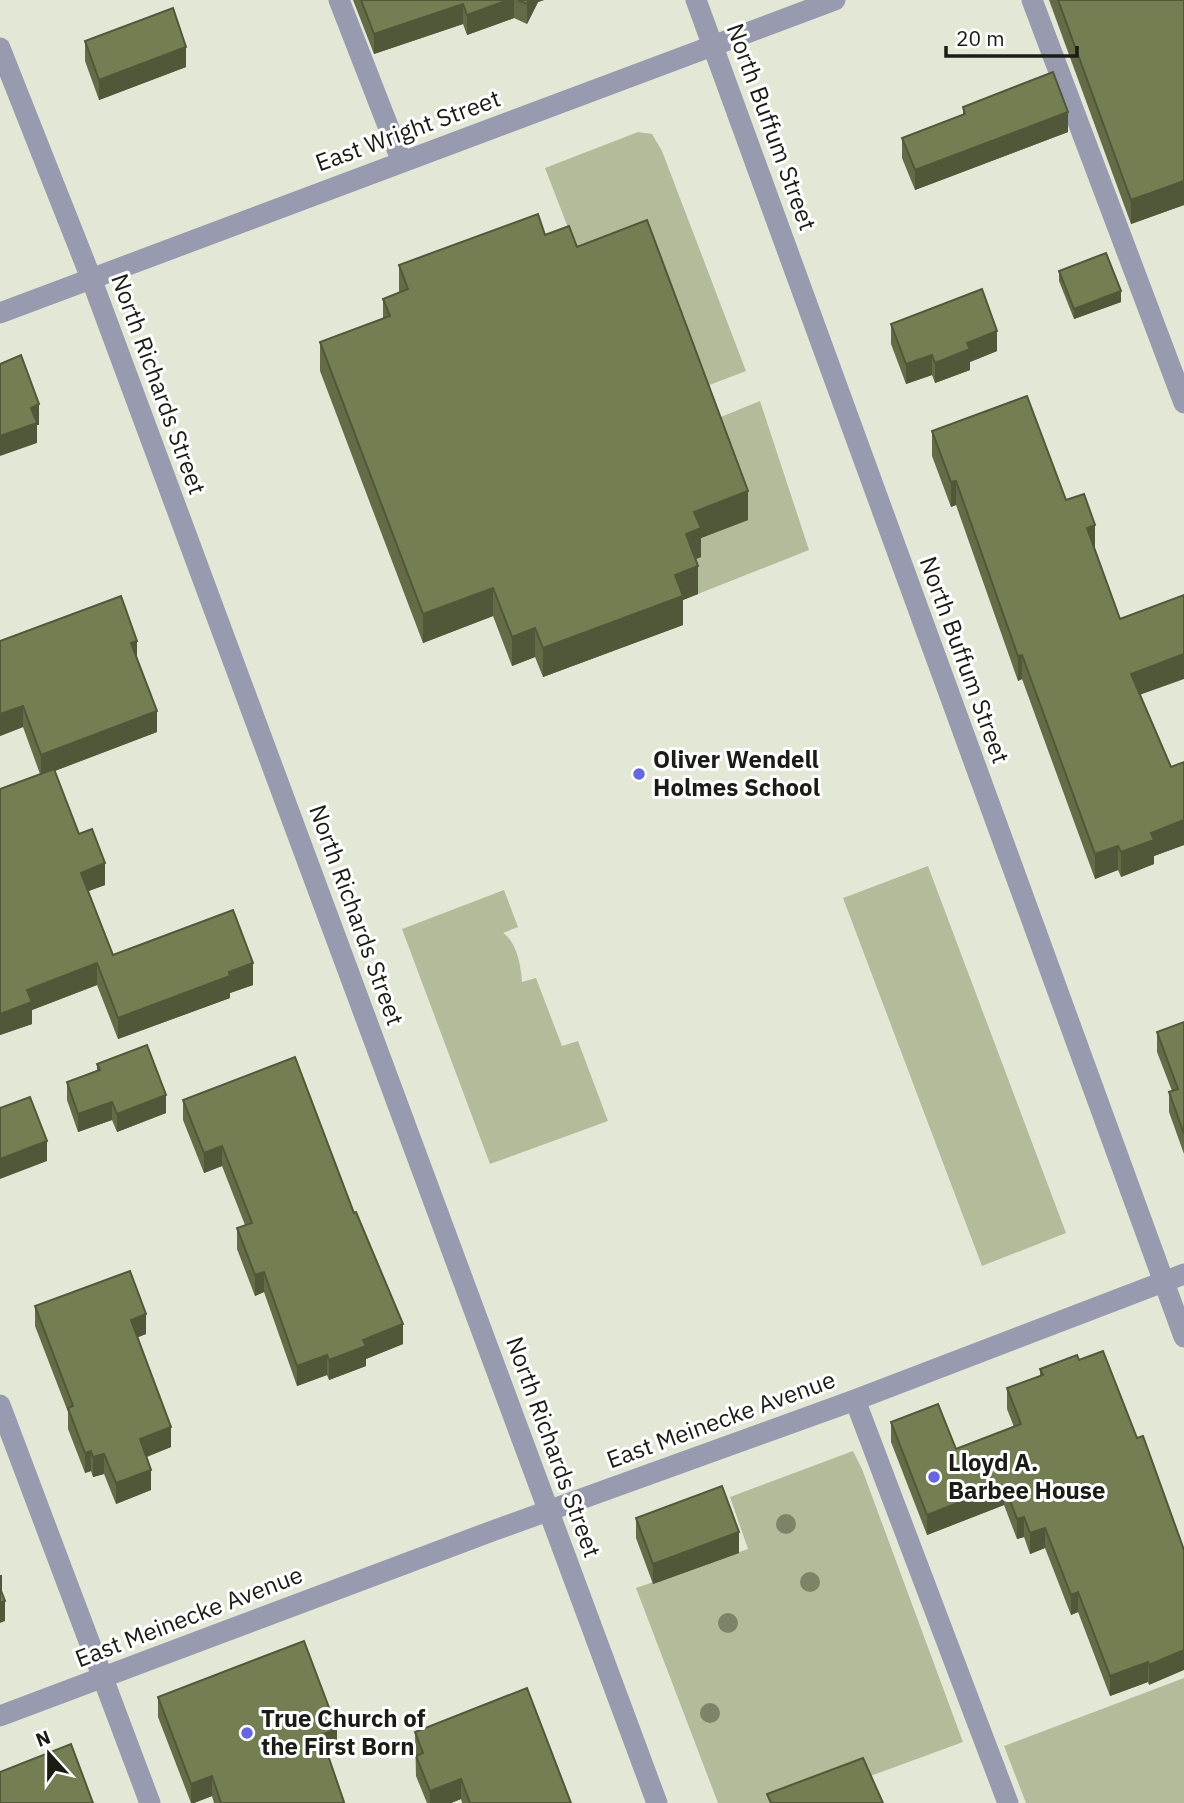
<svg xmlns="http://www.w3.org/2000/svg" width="1184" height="1803" font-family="'IBM Plex Sans',sans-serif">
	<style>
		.green { fill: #b3bc9a }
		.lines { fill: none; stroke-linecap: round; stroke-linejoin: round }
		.minor { stroke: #989baf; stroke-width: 21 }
		.tree { fill: #7d8367 }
		.wall { fill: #636c47 }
		.shaded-wall { fill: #505839 }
		.building { fill: #737e52; stroke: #505839; stroke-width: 2 }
		.poi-dot { fill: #6666df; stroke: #fff; stroke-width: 2.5 }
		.labels { text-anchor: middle; stroke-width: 6; stroke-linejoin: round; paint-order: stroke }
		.street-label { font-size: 24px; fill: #1a1c15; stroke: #fff }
		.poi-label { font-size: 24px; font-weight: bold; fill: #1a1c15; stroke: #fff; text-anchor: start }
	</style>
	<rect width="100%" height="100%" fill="#e3e8d6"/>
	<g class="green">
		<polygon points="638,132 652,134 662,151 746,371 699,389 577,251 545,168"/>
		<polygon points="760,401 809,550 698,594 686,563 694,541 711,421"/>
		<polygon points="928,866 1066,1233 982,1266 843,898"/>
		<path d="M 504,890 L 518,927 L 503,933 C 517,942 521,966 522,982 L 536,978 L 562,1046 L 578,1041 L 608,1121 L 490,1164 L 402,929 Z"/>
		<polygon points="853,1451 862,1469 963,1742 797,1803 718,1803 636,1588 748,1549 730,1497"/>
		<polygon points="1184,1678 1184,1803 1026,1803 1004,1746"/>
	</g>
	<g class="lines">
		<g class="minor">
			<polyline points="339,0 402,162"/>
			<polyline points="696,0 1184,1337"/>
			<polyline points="1032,0 1184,403"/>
			<polyline points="0,48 91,278 657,1803"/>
			<polyline points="0,313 835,0"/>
			<polyline points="855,1400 1008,1803"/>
			<polyline points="0,1405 150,1803"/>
			<polyline points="0,1716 495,1530 855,1400 1184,1274"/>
		</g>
	</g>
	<g class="tree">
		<circle cx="786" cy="1524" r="10"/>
		<circle cx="810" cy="1582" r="10"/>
		<circle cx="728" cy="1623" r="10"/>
		<circle cx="710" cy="1713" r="10"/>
	</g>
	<g class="wall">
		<polygon points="353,0 544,0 538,2 527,24 514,18 467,35 463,24 374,54"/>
		<polygon points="1049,0 1184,0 1184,205 1131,224"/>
		<polygon points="85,41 186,67 99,100 85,61"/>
		<polygon points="963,107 1068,132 915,190 902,158 902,138 963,115"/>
		<polygon points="545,235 577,247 748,520 701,538 701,557 696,559 698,594 683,600 683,625 543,677 535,657 512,666 493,616 423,643 320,371 320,342 383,319 383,299 399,293 399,265"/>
		<polygon points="1059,271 1121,302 1074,319 1059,281"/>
		<polygon points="891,324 997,351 970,362 970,370 935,383 932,375 906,384 891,344"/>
		<polygon points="932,431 1066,500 1095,549 1140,695 1171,767 1184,762 1184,845 1154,856 1154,864 1121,877 1118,870 1095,879 1022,679 1018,681 956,505 951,507 932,456"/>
		<polygon points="0,641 137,658 157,732 55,771 79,834 105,885 88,891 113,955 253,985 230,993 230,998 118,1039 97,985 32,1010 32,1024 0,1035 0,789 40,774 23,727 0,736"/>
		<polygon points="1184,1022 1184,1154 1169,1112 1169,1092 1172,1091 1157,1052 1157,1032"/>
		<polygon points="97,1064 166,1113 117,1132 112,1120 78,1132 67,1100 67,1082 97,1070"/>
		<polygon points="183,1100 403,1344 366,1359 366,1366 329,1380 327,1375 297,1386 264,1292 255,1296 237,1249 237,1228 245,1225 222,1166 204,1173 183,1120"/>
		<polygon points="35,1306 146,1334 138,1337 171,1447 147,1457 151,1490 116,1504 104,1474 93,1477 91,1471 85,1473 68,1429 68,1412 35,1326"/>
		<polygon points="1079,1360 1137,1438 1184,1550 1149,1685 1148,1682 1110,1696 1078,1612 1071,1615 1045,1548 1030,1554 1024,1537 1017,1539 1004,1505 927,1535 891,1442 891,1422 956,1449 1014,1427 1007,1409 1007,1388 1040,1376 1040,1369"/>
		<polygon points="636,1518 739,1553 653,1584 636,1538"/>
		<polygon points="158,1697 337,1749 327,1753 344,1803 214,1803 212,1796 194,1803 191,1803 158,1717"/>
		<polygon points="415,1732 571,1803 462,1803 461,1799 451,1803 427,1803 416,1776"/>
	</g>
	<g class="shaded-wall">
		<polygon points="508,0 514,0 514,18 467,35 467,15"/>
		<polygon points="529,0 544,0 538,2 527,24 527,4"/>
		<polygon points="463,4 463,24 374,54 374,34"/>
		<polygon points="186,47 186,67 99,100 99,80"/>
		<polygon points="1068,112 1068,132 915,190 915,170"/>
		<polygon points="1184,181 1184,205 1131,224 1131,200"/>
		<polygon points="1121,291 1121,302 1074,319 1074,309"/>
		<polygon points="997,331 997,351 970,362 970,370 935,383 935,363 967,343"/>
		<polygon points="932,355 932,375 906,384 906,364"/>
		<polygon points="39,404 39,425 37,425 37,443 0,456 0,436 31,408"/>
		<polygon points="956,481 956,505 951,507 951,482"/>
		<polygon points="748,491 748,520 701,538 701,557 686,563 686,534 694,512"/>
		<polygon points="1095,525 1095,549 1087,552 1087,528"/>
		<polygon points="698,566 698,594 683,600 683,625 543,677 543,648 675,575"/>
		<polygon points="493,588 493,616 423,643 423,614"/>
		<polygon points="535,628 535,657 512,666 512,637"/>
		<polygon points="137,641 137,662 131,643"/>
		<polygon points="1184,654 1184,679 1131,698 1131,674"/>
		<polygon points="1022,655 1022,679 1018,681 1018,656"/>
		<polygon points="23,706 23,727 0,736 0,714"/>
		<polygon points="157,711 157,732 41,776 41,755"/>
		<polygon points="1184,820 1184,845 1154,856 1154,864 1121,877 1121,852 1151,833"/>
		<polygon points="1118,846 1118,870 1095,879 1095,854"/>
		<polygon points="105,863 105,885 81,894 81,873"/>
		<polygon points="97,963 97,985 32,1010 32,1024 0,1035 0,1014 27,990"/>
		<polygon points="253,963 253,985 230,993 230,998 118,1039 118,1018"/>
		<polygon points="166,1095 166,1113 117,1132 117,1114"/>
		<polygon points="112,1102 112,1120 78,1132 78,1114"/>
		<polygon points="47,1141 47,1161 0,1179 0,1159"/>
		<polygon points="222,1146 222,1166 204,1173 204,1153"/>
		<polygon points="264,1272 264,1292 255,1296 255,1275"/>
		<polygon points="146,1314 146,1334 131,1340 131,1320"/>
		<polygon points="403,1324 403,1344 366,1359 366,1366 329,1380 329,1360 363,1340"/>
		<polygon points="327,1355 327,1375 297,1386 297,1366"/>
		<polygon points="171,1427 171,1447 140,1459 140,1439"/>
		<polygon points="91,1451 91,1471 85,1473 85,1453"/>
		<polygon points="104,1454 104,1474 93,1477 93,1457"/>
		<polygon points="151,1470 151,1490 116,1504 116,1483"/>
		<polygon points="1004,1485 1004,1505 927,1535 927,1515"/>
		<polygon points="1024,1517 1024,1537 1017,1539 1017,1519"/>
		<polygon points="1045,1528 1045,1548 1030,1554 1030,1533"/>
		<polygon points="739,1532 739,1553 653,1584 653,1564"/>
		<rect x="0" y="1575" width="2" height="20"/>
		<polygon points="1078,1592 1078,1612 1071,1615 1071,1595"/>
		<polygon points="5,1601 5,1621 0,1623 0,1603"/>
		<polygon points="1184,1650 1184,1670 1149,1685 1149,1665"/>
		<polygon points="1148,1662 1148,1682 1110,1696 1110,1676"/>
		<polygon points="337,1729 337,1749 321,1755 321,1735"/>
		<polygon points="212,1776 212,1796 194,1803 191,1803 191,1784"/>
		<polygon points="461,1779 461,1799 451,1803 430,1803 430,1791"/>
	</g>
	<g class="building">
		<polygon points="361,0 508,0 467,15 463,4 374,34"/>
		<polygon points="518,0 529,0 527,4"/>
		<polygon points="1058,0 1184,0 1184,181 1131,200"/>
		<polygon points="173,8 186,47 99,80 85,41"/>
		<polygon points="1053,72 1068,112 915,170 902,138 965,114 963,107"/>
		<polygon points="538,214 545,235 569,226 577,247 647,220 748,491 694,512 701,528 686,534 698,566 675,575 683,596 543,648 535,628 512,637 493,588 423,614 320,342 390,316 383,299 408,289 399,265"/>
		<polygon points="1106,253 1121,291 1074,309 1059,271"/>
		<polygon points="982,289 997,331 967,343 970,349 935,363 932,355 906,364 891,324"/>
		<polygon points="21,355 39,404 31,408 37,423 0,436 0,364"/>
		<polygon points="1027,396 1066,500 1084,494 1095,525 1087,528 1120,619 1184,595 1184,654 1131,674 1171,767 1184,762 1184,820 1151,833 1154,840 1121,852 1118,846 1095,854 1022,655 1018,656 956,481 951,482 932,431"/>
		<polygon points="121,596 137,641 131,643 157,711 41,755 23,706 0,714 0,641"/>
		<polygon points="54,769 79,834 92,829 105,863 81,873 113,955 233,910 253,963 229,972 230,976 118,1018 97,963 27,990 32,1002 0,1014 0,789"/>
		<polygon points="1184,1022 1184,1134 1169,1092 1178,1089 1157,1032"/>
		<polygon points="147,1045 166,1095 117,1114 112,1102 78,1114 67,1082 100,1070 97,1064"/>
		<polygon points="295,1057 354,1213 356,1212 403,1324 363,1340 366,1346 329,1360 327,1355 297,1366 264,1272 255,1275 237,1228 252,1223 222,1146 204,1153 183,1100"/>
		<polygon points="30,1097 47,1141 0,1159 0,1108"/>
		<polygon points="130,1271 146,1314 131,1320 171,1427 140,1439 151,1470 116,1483 104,1454 93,1457 91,1451 85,1453 68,1408 73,1406 35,1306"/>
		<polygon points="1103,1351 1137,1438 1143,1436 1184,1550 1184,1650 1149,1665 1148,1662 1110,1676 1078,1592 1071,1595 1045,1528 1030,1533 1024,1517 1017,1519 1004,1485 927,1515 891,1422 938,1404 956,1449 1021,1424 1007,1388 1043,1375 1040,1369 1077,1355 1079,1360"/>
		<polygon points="722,1486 739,1532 653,1564 636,1518"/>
		<polygon points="0,1588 5,1601 0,1603"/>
		<polygon points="304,1641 337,1729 321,1735 344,1802 342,1803 221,1803 212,1776 191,1784 158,1697"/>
		<polygon points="527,1688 571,1803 470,1803 461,1779 430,1791 416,1756 423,1753 415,1732"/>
		<polygon points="71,1744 93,1803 0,1803 0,1772"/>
		<polygon points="863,1758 883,1803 771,1803 767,1794"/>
	</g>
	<g class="poi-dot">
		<circle cx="639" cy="774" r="7"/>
		<circle cx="934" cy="1477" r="7"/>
		<circle cx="247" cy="1733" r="7"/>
	</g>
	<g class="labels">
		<g class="street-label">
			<text transform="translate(771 127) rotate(70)" y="8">North Buffum Street</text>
			<text transform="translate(408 131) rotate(-20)" y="8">East Wright Street</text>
			<text transform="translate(158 384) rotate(70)" y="8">North Richards Street</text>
			<text transform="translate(964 660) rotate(70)" y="8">North Buffum Street</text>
			<text transform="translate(356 915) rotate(70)" y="8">North Richards Street</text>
			<text transform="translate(721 1420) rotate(-20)" y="8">East Meinecke Avenue</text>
			<text transform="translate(553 1447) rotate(70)" y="8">North Richards Street</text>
			<text transform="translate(189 1617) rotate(-21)" y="8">East Meinecke Avenue</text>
		</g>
		<g class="poi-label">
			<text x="653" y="768">Oliver Wendell<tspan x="653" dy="28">Holmes School</tspan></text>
			<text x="948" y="1471">Lloyd A.<tspan x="948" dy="28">Barbee House</tspan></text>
			<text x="261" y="1727">True Church of<tspan x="261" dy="28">the First Born</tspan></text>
		</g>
	</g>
	<g transform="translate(49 1754) rotate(339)" stroke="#ffffff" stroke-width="5" paint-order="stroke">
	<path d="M0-5L12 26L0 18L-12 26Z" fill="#1a1c15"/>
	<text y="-10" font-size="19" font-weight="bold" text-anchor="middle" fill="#1a1c15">N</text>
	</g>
	<path d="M946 46v10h131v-10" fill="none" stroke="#1a1c15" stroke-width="3.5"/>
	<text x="956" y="46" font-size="21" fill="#1a1c15" stroke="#ffffff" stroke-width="5" paint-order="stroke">20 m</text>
</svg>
